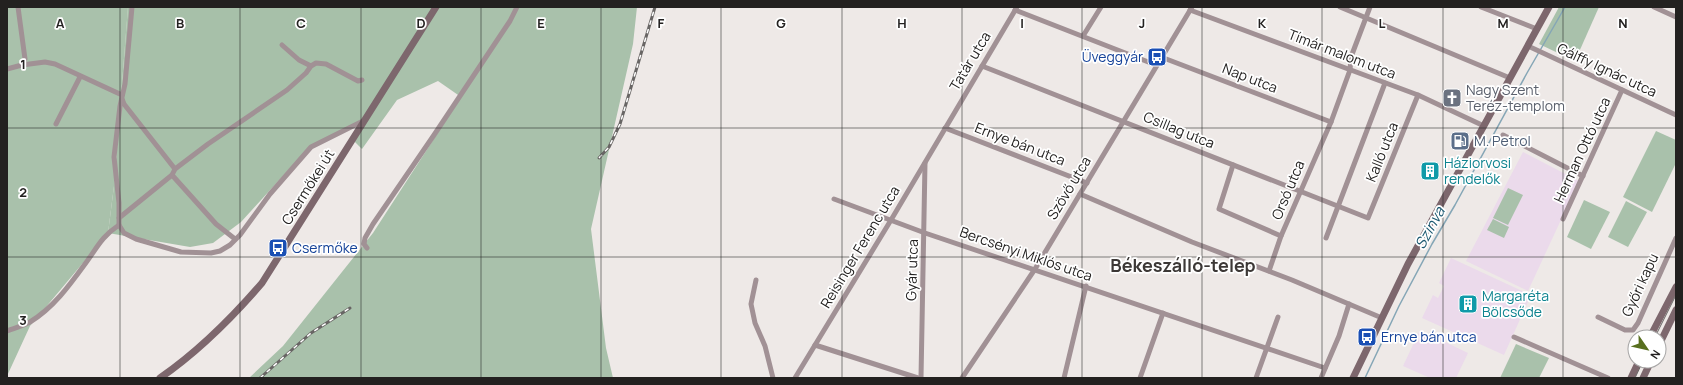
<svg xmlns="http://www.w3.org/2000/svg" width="1683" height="385" font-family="Manrope,sans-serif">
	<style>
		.education { fill: #ebdaeb }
		.green { fill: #a9c1ab }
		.forest { fill: #a7c0a9 }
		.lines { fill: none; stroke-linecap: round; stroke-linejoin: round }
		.stream { stroke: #85a6b6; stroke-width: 1.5 }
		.street { stroke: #a19195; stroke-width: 5 }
		.secondary { stroke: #7d676d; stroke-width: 7 }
		.tram { stroke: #686564; stroke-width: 1 }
		.rail-casing { stroke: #686564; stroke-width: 3 }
		.rail { stroke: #fff; stroke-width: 1.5; stroke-dasharray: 4.5; stroke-linecap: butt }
		.grid { fill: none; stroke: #232120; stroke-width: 1; stroke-opacity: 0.55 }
		.labels { text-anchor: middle; stroke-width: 3.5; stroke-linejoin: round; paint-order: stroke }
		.street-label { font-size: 14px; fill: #232120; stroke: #fff }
		.transit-label { font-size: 14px; fill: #164399; stroke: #fff; text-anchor: start }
		.worship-label { font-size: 14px; fill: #5b616d; stroke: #fff; text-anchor: start }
		.service-label { font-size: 14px; fill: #4e5e75; stroke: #fff; text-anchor: start }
		.culture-label { font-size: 14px; fill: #0d838f; stroke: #fff; text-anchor: start }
		.water-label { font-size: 15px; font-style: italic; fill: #1b5870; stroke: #fff }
		.district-label { font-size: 18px; font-weight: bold; fill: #3c3836; stroke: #fff }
		.grid-label { font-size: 13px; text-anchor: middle; font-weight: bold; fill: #232120; stroke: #fff; stroke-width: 3.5; stroke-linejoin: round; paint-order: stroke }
	</style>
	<rect width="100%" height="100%" fill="#eee9e7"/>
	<g class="education">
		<polygon points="1523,152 1579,181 1528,291 1466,261"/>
		<polygon points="1451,258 1531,295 1504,355 1422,318 1433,295 1438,298 1444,286 1439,283"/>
		<polygon points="1420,330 1468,353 1456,378 1430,378 1403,366"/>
	</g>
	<g class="green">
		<polygon points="7,7 128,7 114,186 108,233 30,326 7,376"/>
		<polygon points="436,7 637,7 633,44 591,229 606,348 613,378 249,378 283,346 373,233 461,97 438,81 397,100 362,149 353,140"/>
		<polygon points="1559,7 1599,7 1575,61 1539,44"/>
		<polygon points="1656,131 1676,140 1676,163 1652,212 1623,197"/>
		<polygon points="1508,188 1523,195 1508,225 1493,218"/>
		<polygon points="1584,200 1610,212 1591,249 1567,237"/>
		<polygon points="1626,201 1647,212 1628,247 1608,237"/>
		<polygon points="1493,219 1509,227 1504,238 1487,230"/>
		<polygon points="1516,344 1549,358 1539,378 1500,378"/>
	</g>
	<polygon class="forest" points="128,7 437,7 365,120 321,142 301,156 241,222 213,243 190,247 108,233 114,186"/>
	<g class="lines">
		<polyline class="stream" points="1365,378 1399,306 1432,244 1455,205 1527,73 1565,7"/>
		<g class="street">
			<polyline points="1340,7 1510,78"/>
			<polyline points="1481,7 1537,29"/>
			<polyline points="1654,7 1676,17"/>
			<polyline points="1015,10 1156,65"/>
			<polyline points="1190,10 1418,95 1484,126"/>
			<polyline points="1083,36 1101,7"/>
			<polyline points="282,45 299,60 311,66"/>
			<polyline points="1528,46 1676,115"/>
			<polyline points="1161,57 1331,122"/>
			<polyline points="22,65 45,62 55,64 122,95"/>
			<polyline points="982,66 1368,218 1418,95"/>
			<polyline points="7,69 22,65 25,59 18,7"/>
			<polyline points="122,99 124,104 175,169 172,175 216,224 235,239"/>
			<polyline points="56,124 80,77"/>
			<polyline points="945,128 1087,183"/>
			<polyline points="1503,135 1583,176"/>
			<polyline points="1233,165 1219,209 1281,236 1331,122 1350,70 1351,57 1370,7"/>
			<polyline points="175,169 208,144 287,90 306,73 311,66 316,63 326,64 358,81 362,80"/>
			<polyline points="1080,194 1192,242 1292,280 1382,318"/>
			<polyline points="834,199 925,233 1325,368"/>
			<polyline points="119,218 172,175"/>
			<polyline points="1563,219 1622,90"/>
			<polyline points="119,225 119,203 114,157 120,106 125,84 132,7"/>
			<polyline points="1326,238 1385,83"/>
			<polyline points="367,248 364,244 365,238 373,224 434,135 510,21 517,7"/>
			<polyline points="1269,271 1281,236"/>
			<polyline points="756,280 751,304 755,323 765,346 773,378"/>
			<polyline points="1598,317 1625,330 1633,330 1638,323 1676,238"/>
			<path d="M 7,331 C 14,328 23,326 30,322 C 53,308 69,286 85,264 C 97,248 101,237 119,225 L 124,233 L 136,239 L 181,252 L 211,253 L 220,251 L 230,245 L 240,235 L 270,194 L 311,147 L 363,121"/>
			<polyline points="1514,337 1608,378"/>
			<polyline points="815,345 918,378"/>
			<polyline points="795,378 891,220 1017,7"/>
			<polyline points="921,378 925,163"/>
			<polyline points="962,378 1035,269 1192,7"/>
			<polyline points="1064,378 1086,286"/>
			<polyline points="1140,378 1163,313"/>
			<polyline points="1256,378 1278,317"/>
			<polyline points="1321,378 1339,336 1349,304"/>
		</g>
		<g class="secondary">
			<polyline points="1650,337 1676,287"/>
			<polyline points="1659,345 1676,310"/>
			<path d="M 160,378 C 199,351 231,319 262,283 L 436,7"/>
			<polyline points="1353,378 1408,264 1549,7"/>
			<polyline points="1631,378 1639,361"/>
			<polyline points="1643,378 1651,361"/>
		</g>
		<g class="tram">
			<polyline points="1655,337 1676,295"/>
			<polyline points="1635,378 1643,361"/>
		</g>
		<defs>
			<g id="rail">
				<polyline points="599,158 609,147 620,124 655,7"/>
				<polyline points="260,378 311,333 350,308"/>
			</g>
		</defs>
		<use href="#rail" class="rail-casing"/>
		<use href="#rail" class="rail"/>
	</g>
	<path class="grid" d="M 120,7 L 120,378M 240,7 L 240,378M 361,7 L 361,378M 481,7 L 481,378M 601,7 L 601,378M 721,7 L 721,378M 842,7 L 842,378M 962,7 L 962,378M 1082,7 L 1082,378M 1202,7 L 1202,378M 1322,7 L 1322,378M 1443,7 L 1443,378M 1563,7 L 1563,378M 7,128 L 1676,128M 7,257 L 1676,257"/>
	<defs>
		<symbol id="bus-square" viewBox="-11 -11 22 22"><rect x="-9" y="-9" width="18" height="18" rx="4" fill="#1a4fb4" stroke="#fff"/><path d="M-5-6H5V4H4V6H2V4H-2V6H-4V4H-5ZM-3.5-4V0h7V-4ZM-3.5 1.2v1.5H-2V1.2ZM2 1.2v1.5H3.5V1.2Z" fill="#fff"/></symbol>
		<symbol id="church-square" viewBox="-11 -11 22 22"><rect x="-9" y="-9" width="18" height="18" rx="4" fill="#6b7280" stroke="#fff"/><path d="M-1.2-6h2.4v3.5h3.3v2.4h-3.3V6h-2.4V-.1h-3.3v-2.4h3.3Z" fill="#fff"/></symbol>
		<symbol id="fuel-square" viewBox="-11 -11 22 22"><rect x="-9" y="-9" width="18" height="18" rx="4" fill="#5c6f8a" stroke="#fff"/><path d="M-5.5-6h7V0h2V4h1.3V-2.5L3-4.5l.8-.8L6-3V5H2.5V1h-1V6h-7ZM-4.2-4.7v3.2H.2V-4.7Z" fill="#fff"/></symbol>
		<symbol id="building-square" viewBox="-11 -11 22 22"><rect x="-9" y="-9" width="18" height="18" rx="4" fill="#0f9aa8" stroke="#fff"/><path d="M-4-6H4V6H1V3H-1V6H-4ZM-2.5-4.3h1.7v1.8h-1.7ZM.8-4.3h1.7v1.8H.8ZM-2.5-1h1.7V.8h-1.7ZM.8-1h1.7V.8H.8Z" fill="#fff"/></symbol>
	</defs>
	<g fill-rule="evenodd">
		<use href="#bus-square" x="1146" y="46" width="22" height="22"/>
		<use href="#church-square" x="1441" y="87" width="22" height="22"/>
		<use href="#fuel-square" x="1449" y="130" width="22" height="22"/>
		<use href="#building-square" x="1419" y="160" width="22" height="22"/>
		<use href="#bus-square" x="267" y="237" width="22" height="22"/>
		<use href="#building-square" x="1457" y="293" width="22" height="22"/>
		<use href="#bus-square" x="1356" y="326" width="22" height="22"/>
	</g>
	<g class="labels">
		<g class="street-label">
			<text transform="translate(1342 54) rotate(21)" y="5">Tímár malom utca</text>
			<text transform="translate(970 61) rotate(-59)" y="5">Tatár utca</text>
			<text transform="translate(1607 70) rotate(25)" y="5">Gálffy Ignác utca</text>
			<text transform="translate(1250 78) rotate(21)" y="5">Nap utca</text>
			<text transform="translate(1179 130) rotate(22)" y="5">Csillag utca</text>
			<text transform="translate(1020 144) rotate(21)" y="5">Ernye bán utca</text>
			<text transform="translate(1582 150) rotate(-65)" y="5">Herman Ottó utca</text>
			<text transform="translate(1382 152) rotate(-68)" y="5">Kalló utca</text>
			<text transform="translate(308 187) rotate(-58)" y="5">Csermőkei út</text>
			<text transform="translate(1069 188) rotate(-59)" y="5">Szövő utca</text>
			<text transform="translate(1288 190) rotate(-67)" y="5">Orsó utca</text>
			<text transform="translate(860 247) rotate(-59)" y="5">Reisinger Ferenc utca</text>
			<text transform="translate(1026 254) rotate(19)" y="5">Bercsényi Miklós utca</text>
			<text transform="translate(912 270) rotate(-88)" y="5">Gyár utca</text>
			<text transform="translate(1640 285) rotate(-65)" y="5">Győri kapu</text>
		</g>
		<g class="transit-label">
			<text x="1143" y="62" text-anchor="end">Üveggyár</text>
			<text x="292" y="253">Csermőke</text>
			<text x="1381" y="342">Ernye bán utca</text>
		</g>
		<g class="worship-label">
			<text x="1466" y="95">Nagy Szent<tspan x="1466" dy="16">Teréz-templom</tspan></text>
		</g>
		<g class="service-label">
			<text x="1474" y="146">M. Petrol</text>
		</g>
		<g class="culture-label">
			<text x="1444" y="168">Háziorvosi<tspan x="1444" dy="16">rendelők</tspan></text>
			<text x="1482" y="301">Margaréta<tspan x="1482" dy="16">Bölcsőde</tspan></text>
		</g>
		<g class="water-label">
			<text transform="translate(1430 228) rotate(-61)" y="5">Szinva</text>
		</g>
		<g class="district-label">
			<text x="1183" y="272">Békeszálló-telep</text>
		</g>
	</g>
	<g class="grid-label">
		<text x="60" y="28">A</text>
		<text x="180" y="28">B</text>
		<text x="301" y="28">C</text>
		<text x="421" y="28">D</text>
		<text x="541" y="28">E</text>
		<text x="661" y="28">F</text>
		<text x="781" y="28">G</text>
		<text x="902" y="28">H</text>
		<text x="1022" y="28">I</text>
		<text x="1142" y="28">J</text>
		<text x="1262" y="28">K</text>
		<text x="1382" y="28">L</text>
		<text x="1503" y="28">M</text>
		<text x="1623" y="28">N</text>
		<text x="23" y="69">1</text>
		<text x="23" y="197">2</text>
		<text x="23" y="325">3</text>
	</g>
	<rect width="1683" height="385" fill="none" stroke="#232120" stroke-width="16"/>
	<g transform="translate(1647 349) rotate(124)"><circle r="19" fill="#ffffff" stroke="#a7a6a6"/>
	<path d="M0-3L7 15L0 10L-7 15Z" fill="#586f1f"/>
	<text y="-6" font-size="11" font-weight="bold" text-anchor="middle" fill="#232120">N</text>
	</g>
</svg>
